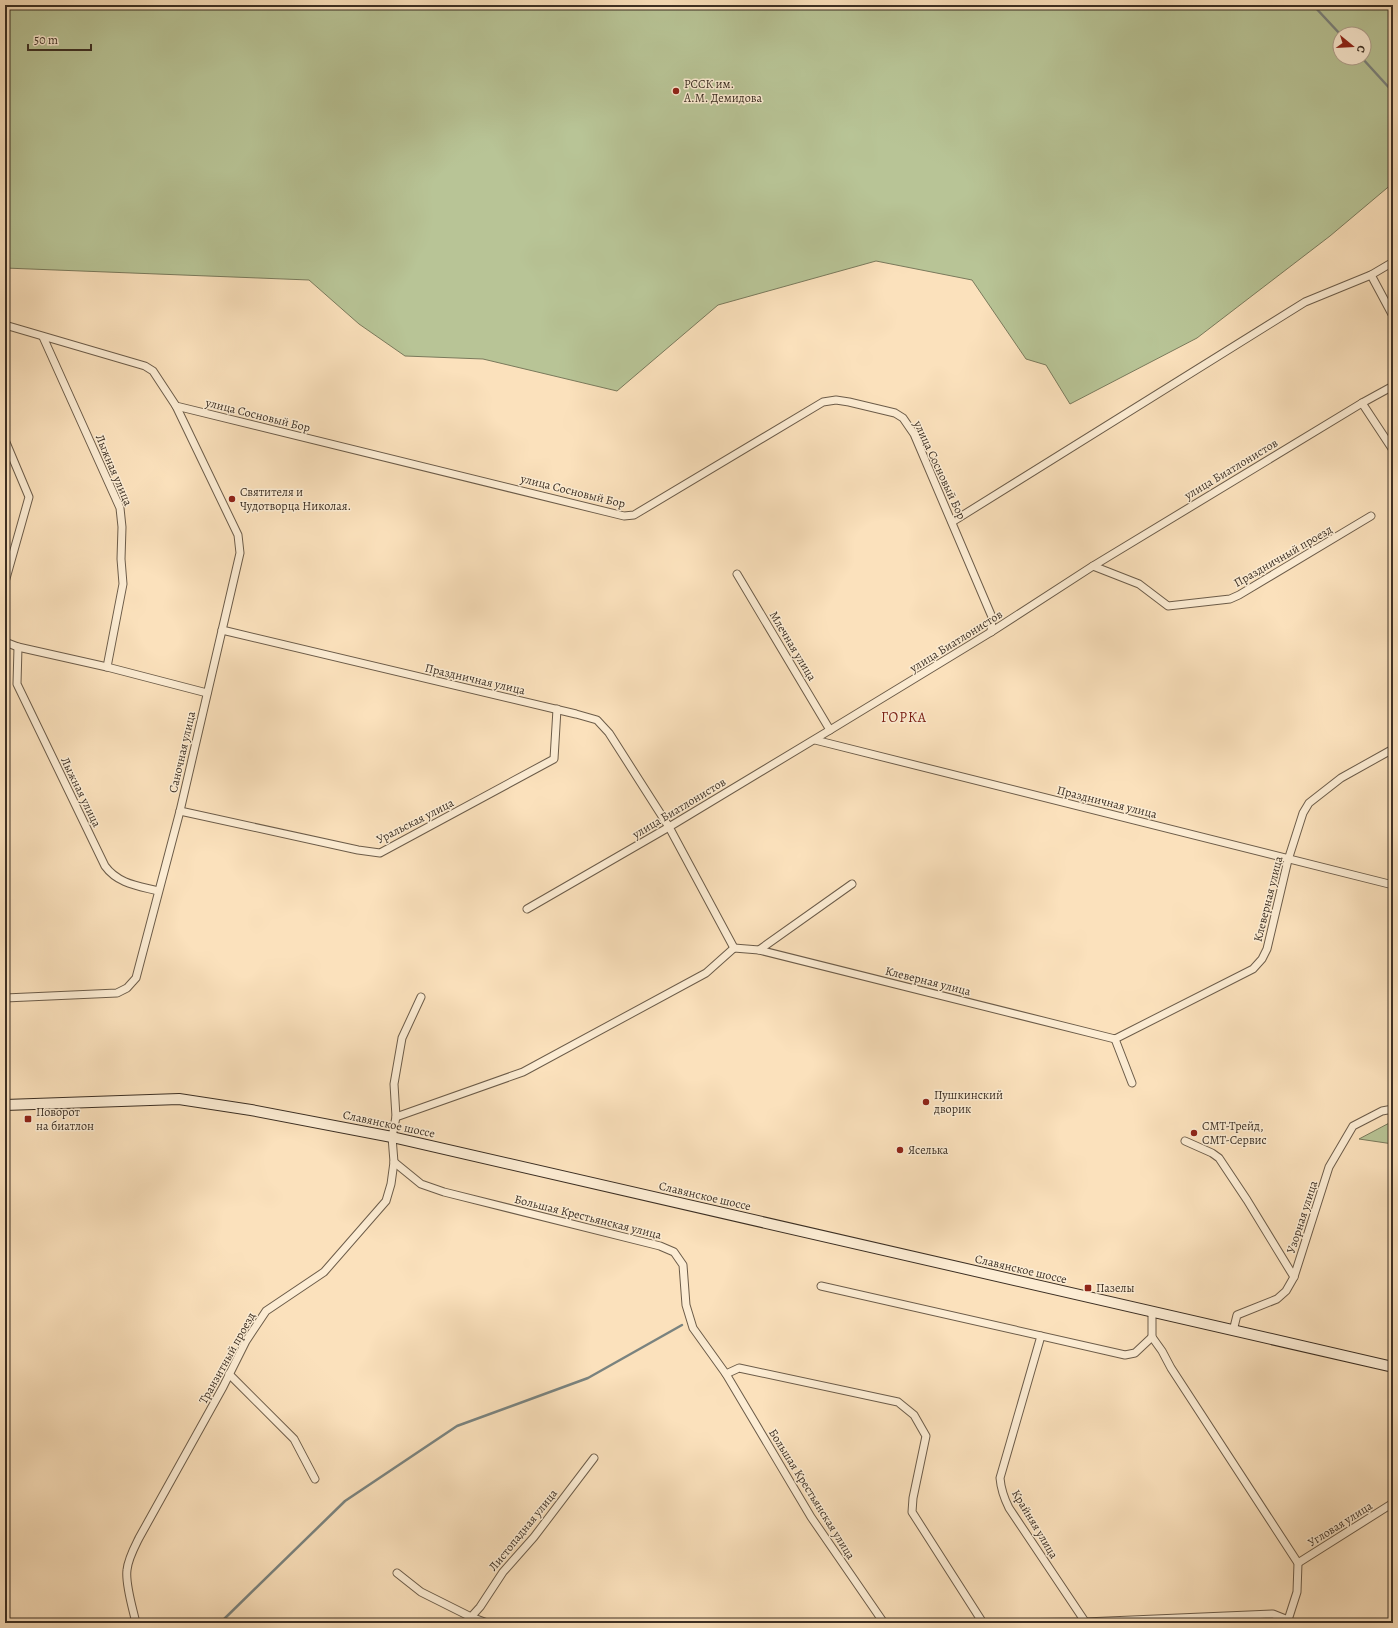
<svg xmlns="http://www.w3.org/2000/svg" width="1398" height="1628" font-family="Alegreya,serif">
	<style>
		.green { fill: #b8c496; stroke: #7a7a5c; fill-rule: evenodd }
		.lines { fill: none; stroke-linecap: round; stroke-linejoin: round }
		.stream { stroke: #7a837f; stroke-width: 2.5 }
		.minor-casing { stroke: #6c5c49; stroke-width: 9 }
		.secondary-casing { stroke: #3c2f23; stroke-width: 12 }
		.minor { stroke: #fcecd3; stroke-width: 7 }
		.secondary { stroke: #fcecd3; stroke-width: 10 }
		.poi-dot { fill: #8f2418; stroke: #fcecd3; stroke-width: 1.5 }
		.labels { text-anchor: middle; stroke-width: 3; stroke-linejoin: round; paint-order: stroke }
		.poi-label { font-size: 12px; fill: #3c2f23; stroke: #fcecd3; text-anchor: start }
		.street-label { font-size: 12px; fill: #3c2f23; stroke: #fcecd3 }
		.quarter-label { font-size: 14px; letter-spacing: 1px; fill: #7a1f14; stroke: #fcecd3 }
	</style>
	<rect width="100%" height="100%" fill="#fbe1bc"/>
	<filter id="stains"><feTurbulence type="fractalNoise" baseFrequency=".005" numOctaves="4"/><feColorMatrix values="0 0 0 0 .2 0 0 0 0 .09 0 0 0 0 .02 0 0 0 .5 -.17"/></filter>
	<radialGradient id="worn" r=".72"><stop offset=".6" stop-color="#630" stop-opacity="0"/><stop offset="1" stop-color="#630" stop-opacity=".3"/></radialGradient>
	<g class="green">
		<path d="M 5,5 L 1393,5 L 1393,183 L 1330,236 L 1197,338 L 1070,404 L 1046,365 L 1026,359 L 972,280 L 876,261 L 718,305 L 617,391 L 483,359 L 405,356 L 359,324 L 309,280 L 5,268 ZM 1340,34 L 1364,34 L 1364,58 L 1340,58 Z"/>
		<polygon points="1393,1121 1393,1144 1359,1139"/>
	</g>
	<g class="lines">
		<g class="stream">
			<polyline points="1313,5 1340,34"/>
			<polyline points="1362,58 1393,92"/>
			<polyline points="220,1623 345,1501 457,1426 588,1378 682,1325"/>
		</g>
		<defs>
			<g id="minor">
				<polyline points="1371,275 1393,316"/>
				<polyline points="5,325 145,366 153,371 176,406 624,516 634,515 823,402 836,400 849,402 895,413 903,418 914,434 992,617 991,632"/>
				<polyline points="43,337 120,508 122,527 121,559 123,584 107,667"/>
				<polyline points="1362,403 1393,450"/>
				<polyline points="5,440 29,497 5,582"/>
				<polyline points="952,522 1305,302 1371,275 1393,262"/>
				<polyline points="1093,566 1139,584 1168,606 1230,599 1239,595 1371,516"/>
				<polyline points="737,574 830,730"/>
				<polyline points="222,630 576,714 597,720 609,733 669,827 734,948"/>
				<polyline points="5,642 18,647 107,667 207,693"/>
				<path d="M 18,647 L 17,684 L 105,866 C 118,884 139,886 158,891"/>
				<polyline points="815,740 1393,885"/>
				<polyline points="180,811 358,850 380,853 554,759 557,709"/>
				<polyline points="527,909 669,827 830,730 991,632 1093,566 1362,403 1393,386"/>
				<polyline points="734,948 759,950 1115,1039 1253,969 1262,959 1267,949 1288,860 1303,813 1309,803 1341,778 1393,749"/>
				<polyline points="759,950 852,884"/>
				<polyline points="5,998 117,993 127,988 136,978 180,811 240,553 238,535 176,406"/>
				<polyline points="1115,1039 1132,1083"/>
				<polyline points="396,1117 523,1072 706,973 734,948"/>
				<polyline points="1185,1141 1212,1153 1219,1158 1247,1200 1294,1277"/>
				<polyline points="394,1162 421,1184 444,1192 660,1246 674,1252 683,1265 686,1305 693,1328 726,1374 739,1368 898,1402 914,1415 926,1436 913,1498 912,1512 983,1623"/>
				<polyline points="821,1286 1125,1355 1135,1353 1152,1337"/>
				<polyline points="1152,1312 1152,1337 1162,1351 1171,1368 1298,1563 1297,1592 1288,1620 1290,1623"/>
				<polyline points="1233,1331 1237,1315 1277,1299 1286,1291 1294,1277 1329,1167 1353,1126 1382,1111 1393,1109"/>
				<path d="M 1041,1336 L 1000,1478 C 1001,1490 1004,1498 1009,1508 L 1086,1623"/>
				<polyline points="229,1374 294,1439 315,1479"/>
				<polyline points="726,1374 811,1517 884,1623"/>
				<polyline points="1298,1563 1393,1503"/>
				<polyline points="397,1573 421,1592 471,1617 487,1623"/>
				<path d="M 136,1623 C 133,1609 125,1584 127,1570 C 128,1559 134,1548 139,1538 L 223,1387 L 246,1341 L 266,1311 L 324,1272 L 386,1201 L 391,1184 L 394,1162 L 392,1137 L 396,1117 L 394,1084 L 402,1038 L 421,997"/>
				<polyline points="468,1623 471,1617 480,1607 503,1572 534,1537 594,1458"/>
				<polyline points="983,1623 1085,1622 1273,1614 1288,1620 1287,1623"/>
			</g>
			<polyline id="secondary" points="5,1105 179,1099 251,1110 392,1137 1393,1367"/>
		</defs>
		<use href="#minor" class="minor-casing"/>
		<use href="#secondary" class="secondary-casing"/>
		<use href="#minor" class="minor"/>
		<use href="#secondary" class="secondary"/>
	</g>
	<g class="poi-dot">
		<circle cx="676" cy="91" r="4"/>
		<circle cx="232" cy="499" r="4"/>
		<circle cx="926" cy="1102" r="4"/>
		<rect x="24" y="1115" width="8" height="8" rx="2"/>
		<circle cx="1194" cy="1133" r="4"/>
		<circle cx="900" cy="1150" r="4"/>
		<rect x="1084" y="1284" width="8" height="8" rx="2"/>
	</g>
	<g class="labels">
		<g class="poi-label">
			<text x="684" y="88">РССК им.<tspan x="684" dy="14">А.М. Демидова</tspan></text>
			<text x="240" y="496">Святителя и<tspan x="240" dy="14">Чудотворца Николая.</tspan></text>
			<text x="934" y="1099">Пушкинский<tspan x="934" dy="14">дворик</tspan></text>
			<text x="36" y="1116">Поворот<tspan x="36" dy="14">на биатлон</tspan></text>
			<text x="1202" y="1130">СМТ-Трейд,<tspan x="1202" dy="14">СМТ-Сервис</tspan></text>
			<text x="908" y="1154">Яселька</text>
			<text x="1096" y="1292">Пазелы</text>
		</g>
		<g class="street-label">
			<text transform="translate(258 415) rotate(14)" y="4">улица Сосновый Бор</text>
			<text transform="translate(1231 469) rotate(-31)" y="4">улица Биатлонистов</text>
			<text transform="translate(114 470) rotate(67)" y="4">Лыжная улица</text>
			<text transform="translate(940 470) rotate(65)" y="4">улица Сосновый Бор</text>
			<text transform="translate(573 491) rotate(14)" y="4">улица Сосновый Бор</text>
			<text transform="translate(1283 556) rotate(-30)" y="4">Праздничный проезд</text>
			<text transform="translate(956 641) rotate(-32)" y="4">улица Биатлонистов</text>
			<text transform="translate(793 646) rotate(59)" y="4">Млечная улица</text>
			<text transform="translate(475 679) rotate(13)" y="4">Праздничная улица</text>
			<text transform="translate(182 752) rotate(-77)" y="4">Саночная улица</text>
			<text transform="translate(81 792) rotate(64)" y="4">Лыжная улица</text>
			<text transform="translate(1107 802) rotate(14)" y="4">Праздничная улица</text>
			<text transform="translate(679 808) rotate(-31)" y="4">улица Биатлонистов</text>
			<text transform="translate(415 821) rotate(-27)" y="4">Уральская улица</text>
			<text transform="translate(1268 899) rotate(-76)" y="4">Клеверная улица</text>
			<text transform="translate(928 981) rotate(14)" y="4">Клеверная улица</text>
			<text transform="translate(389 1124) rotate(12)" y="4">Славянское шоссе</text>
			<text transform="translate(705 1196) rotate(13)" y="4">Славянское шоссе</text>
			<text transform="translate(588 1217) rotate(14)" y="4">Большая Крестьянская улица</text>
			<text transform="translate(1302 1217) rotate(-72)" y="4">Узорная улица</text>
			<text transform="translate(1021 1269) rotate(13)" y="4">Славянское шоссе</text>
			<text transform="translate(227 1358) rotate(-61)" y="4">Транзитный проезд</text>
			<text transform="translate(812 1494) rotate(58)" y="4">Большая Крестьянская улица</text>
			<text transform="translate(1035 1524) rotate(59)" y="4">Крайняя улица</text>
			<text transform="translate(1340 1524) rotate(-32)" y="4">Угловая улица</text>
			<text transform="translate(523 1530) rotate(-51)" y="4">Листопадная улица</text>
		</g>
		<g class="quarter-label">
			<text x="904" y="722">ГОРКА</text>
		</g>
	</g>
	<rect width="1398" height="1628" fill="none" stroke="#fbe1bc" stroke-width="20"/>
	<rect x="6" y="6" width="1386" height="1616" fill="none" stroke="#3c2f23" stroke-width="2"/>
	<rect x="10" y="10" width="1378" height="1608" fill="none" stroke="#3c2f23"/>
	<g transform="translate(1352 46) rotate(108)"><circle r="19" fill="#fcecd3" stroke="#afa08d"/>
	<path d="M0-3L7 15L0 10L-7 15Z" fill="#8f2418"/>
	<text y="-6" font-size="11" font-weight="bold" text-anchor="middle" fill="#3c2f23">С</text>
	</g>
	<path d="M28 44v6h63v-6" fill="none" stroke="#3c2f23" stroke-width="2"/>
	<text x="34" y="44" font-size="12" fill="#3c2f23" stroke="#fcecd3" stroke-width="3" paint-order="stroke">50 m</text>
	<rect width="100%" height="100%" filter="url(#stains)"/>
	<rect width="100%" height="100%" fill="url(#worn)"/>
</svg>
